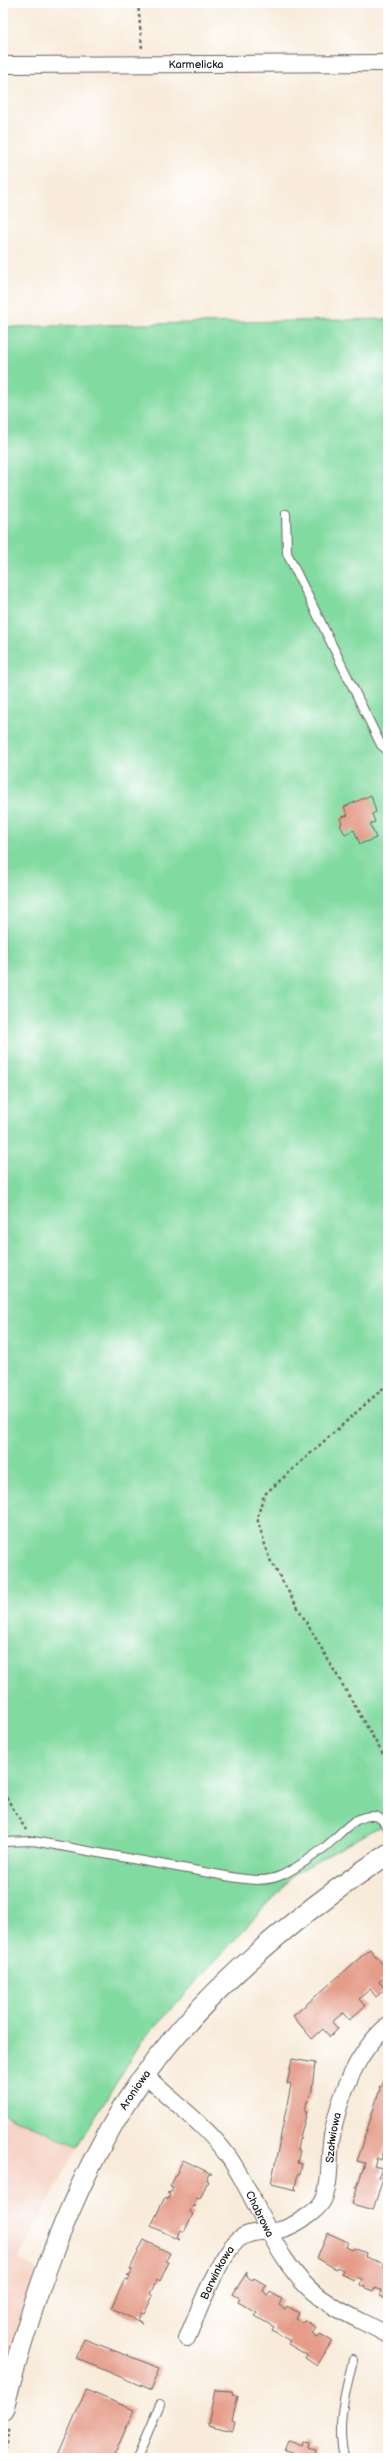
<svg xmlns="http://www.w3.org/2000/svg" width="391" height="2461" font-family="'Balsamiq Sans',sans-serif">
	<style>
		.built { fill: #f6d2c4 }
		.green { fill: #81daa0; stroke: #4e7b5e }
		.building { fill: #e59d8a }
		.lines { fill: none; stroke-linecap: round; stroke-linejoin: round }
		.service-casing { stroke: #69645e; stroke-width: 10 }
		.minor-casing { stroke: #69645e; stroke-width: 18 }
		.tertiary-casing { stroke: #69645e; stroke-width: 22 }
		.path { stroke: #69645e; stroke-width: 2.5; stroke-dasharray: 3 3; stroke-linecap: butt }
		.service { stroke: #fff; stroke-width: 8 }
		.minor { stroke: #fff; stroke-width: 16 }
		.tertiary { stroke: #fff; stroke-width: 20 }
		.labels { text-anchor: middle; stroke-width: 3.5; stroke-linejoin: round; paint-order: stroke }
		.street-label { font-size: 11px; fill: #1c1c1c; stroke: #fff }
	</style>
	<rect width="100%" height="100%" fill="#fff"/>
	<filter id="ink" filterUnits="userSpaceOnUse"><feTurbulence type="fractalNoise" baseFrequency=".025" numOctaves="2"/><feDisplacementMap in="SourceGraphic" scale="8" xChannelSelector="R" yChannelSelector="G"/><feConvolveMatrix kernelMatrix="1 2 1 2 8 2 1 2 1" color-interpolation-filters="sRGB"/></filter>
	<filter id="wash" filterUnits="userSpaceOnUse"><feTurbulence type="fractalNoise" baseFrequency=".012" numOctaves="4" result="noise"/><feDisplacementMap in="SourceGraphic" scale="16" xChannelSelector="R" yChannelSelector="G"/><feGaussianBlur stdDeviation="0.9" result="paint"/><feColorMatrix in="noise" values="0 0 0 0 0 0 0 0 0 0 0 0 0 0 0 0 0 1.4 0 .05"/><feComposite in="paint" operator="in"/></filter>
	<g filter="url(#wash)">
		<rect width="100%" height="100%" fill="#f8ebda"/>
		<polygon class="built" points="3,2114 78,2146 18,2259 37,2270 3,2397"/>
		<polygon class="green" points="388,319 388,1822 296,1873 141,2042 78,2146 3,2114 3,327"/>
		<g id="blocks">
			<g class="building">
				<polygon points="371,795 376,812 372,814 375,822 370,824 376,838 360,844 354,830 345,834 340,825 342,824 340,818 348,815 344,807"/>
				<polygon points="370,1949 388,1971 388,1974 379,1982 385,1989 376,1997 370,1989 359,1999 365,2006 349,2020 343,2013 332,2022 338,2029 330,2037 323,2029 312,2039 293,2016"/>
				<polygon points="292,2059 315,2063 312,2089 309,2101 307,2101 305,2112 307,2112 300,2137 302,2139 300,2139 298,2150 300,2151 297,2163 302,2164 300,2174 298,2173 295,2188 297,2190 271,2184 291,2085 287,2084"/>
				<polygon points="388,2066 388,2137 381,2160 377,2158 374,2166 382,2168 379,2177 383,2178 373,2210 352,2204 357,2189 355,2186 357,2187 365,2163 357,2161 365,2138 363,2137 365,2136 380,2089 379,2086 381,2087"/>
				<polygon points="183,2160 212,2174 209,2174 206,2180 208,2181 200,2199 197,2198 194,2204 196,2207 193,2205 190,2212 193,2214 184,2232 181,2230 177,2237 180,2240 151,2226 165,2197 168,2199 170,2194 167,2193 171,2192 173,2188 170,2187"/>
				<polygon points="328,2233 348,2242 346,2247 352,2250 354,2248 366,2253 365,2257 385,2264 384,2268 388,2270 388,2300 379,2296 381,2290 375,2287 373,2291 360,2285 362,2279 356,2277 354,2280 341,2274 343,2270 337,2267 336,2269 317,2258"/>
				<polygon points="144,2240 170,2253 166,2261 169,2262 160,2281 157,2279 150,2294 153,2296 144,2314 141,2313 138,2320 142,2323 111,2308 125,2279 128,2280 130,2276 127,2275 130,2275 132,2270 130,2269"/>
				<polygon points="247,2272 246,2277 252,2281 254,2278 266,2285 263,2291 268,2295 270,2292 282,2299 279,2305 285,2309 287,2306 299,2313 296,2319 302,2323 304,2320 316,2327 312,2333 318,2337 320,2334 332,2341 317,2366 305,2358 307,2355 288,2344 290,2341 272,2330 274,2327 255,2316 257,2313 238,2302 240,2298 233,2294"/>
				<polygon points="84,2339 160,2368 151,2390 76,2358"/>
				<polygon points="86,2390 134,2410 113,2458 65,2458 58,2455"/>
				<polygon points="215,2390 233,2391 234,2395 238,2396 232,2421 235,2422 233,2431 208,2425"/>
				<polygon points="288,2441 302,2445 303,2441 309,2442 308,2447 315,2449 313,2458 291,2458 292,2453 284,2451"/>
			</g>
		</g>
	</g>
	<g filter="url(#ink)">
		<use href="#blocks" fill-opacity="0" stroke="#69645e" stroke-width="1"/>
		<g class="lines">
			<defs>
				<g id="service">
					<polyline points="286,514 287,553 381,745 388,751"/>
					<path d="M 3,1842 L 33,1841 L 237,1878 C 252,1880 267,1882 282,1875 C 297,1868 312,1857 325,1847 C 339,1836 353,1815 373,1816 C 381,1816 384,1823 388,1829"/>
					<polyline points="137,2458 160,2404"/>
					<path d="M 344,2458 C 336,2423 345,2394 353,2360"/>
				</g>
				<g id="minor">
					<path id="s1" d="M 3,65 L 388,63"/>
					<path id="s2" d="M 146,2076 C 173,2102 206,2125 228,2156 C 260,2201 273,2262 319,2297 C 341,2313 365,2322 388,2335"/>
					<path id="s3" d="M 187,2338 C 198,2313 219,2255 239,2239 C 252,2229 268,2234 283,2229 C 295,2225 315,2213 322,2202 C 332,2186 328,2154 332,2136 C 339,2096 357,2051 388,2025"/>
				</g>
				<g id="tertiary">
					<path id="s4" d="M 3,2410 C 29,2312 62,2212 113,2124 C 176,2014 284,1923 388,1854"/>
				</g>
			</defs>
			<use href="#service" class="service-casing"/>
			<use href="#minor" class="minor-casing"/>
			<use href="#tertiary" class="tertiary-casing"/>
			<g class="path">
				<polyline points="138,3 142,48"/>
				<polyline points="388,1384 264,1495 257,1518 269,1558 388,1763"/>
				<polyline points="3,1792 26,1830"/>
				<polyline points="3,2455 10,2426"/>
			</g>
			<use href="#service" class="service"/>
			<use href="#minor" class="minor"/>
			<use href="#tertiary" class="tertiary"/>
		</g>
	</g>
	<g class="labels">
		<g class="street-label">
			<text dy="4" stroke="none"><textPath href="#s1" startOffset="193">Karmelicka</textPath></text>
			<text dy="4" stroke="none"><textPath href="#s4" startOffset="348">Aroniowa</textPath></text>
			<text dy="4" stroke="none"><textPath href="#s3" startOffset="272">Szałwiowa</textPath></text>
			<text dy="4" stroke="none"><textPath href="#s2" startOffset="181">Chabrowa</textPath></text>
			<text dy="4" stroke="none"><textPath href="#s3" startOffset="72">Barwinkowa</textPath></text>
		</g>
	</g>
	<rect width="391" height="2461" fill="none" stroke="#fff" stroke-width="16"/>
</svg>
